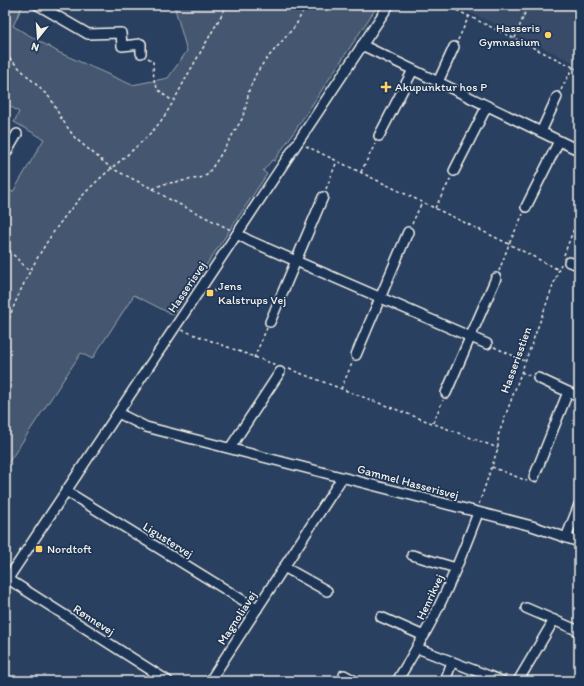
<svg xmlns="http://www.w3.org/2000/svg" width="584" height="686" font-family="Itim,sans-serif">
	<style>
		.built { fill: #374c69 }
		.green { fill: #445771; stroke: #9ca4ac }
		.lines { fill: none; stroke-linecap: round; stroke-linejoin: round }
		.minor-casing { stroke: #f4f1e8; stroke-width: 12 }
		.path { stroke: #f4f1e8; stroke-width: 1.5; stroke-dasharray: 3 3; stroke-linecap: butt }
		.minor { stroke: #1d3557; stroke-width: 9 }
		.poi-dot { fill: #ffd166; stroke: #1d3557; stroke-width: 1.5 }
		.labels { text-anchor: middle; stroke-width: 3.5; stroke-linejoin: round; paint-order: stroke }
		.poi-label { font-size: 12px; fill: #f4f1e8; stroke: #1d3557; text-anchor: start }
		.street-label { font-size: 12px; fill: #f4f1e8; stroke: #1d3557 }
	</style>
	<rect width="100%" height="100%" fill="#2a4060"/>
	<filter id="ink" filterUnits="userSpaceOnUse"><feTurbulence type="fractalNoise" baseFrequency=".025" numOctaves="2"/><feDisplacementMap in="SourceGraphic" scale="8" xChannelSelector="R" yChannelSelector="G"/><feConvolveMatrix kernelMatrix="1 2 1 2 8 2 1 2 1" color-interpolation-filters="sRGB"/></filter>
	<g filter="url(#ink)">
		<polygon class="built" points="455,5 579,5 579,65"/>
		<polygon class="green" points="5,5 23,5 13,26 60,53 132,85 168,78 187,51 174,5 378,5 292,135 274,161 272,160 263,171 267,174 173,315 134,295 92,359 81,353 5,468 5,188 13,192 44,139 14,122 19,112 5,103"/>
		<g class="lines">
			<defs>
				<g id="minor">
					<polyline points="38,5 88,34 121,33 122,46 141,44 141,53"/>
					<polyline points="362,45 574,148"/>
					<polyline points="438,82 454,47"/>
					<polyline points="541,132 557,97"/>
					<polyline points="379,136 413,70"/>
					<polyline points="5,155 17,134"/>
					<polyline points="454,171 487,106"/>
					<polyline points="526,207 559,141"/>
					<polyline points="237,234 250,241 487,344"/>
					<polyline points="569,262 579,265"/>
					<polyline points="270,322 323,197"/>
					<polyline points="356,355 408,232"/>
					<polyline points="538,378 579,397"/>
					<polyline points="446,393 496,278"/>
					<polyline points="118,413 146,427 532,526 579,542"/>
					<polyline points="230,448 280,372"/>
					<polyline points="534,477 568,392"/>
					<polyline points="66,491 257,609"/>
					<polyline points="566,538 579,505"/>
					<polyline points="412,555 456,568"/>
					<polyline points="284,567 327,591"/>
					<polyline points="8,579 168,681"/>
					<polyline points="5,583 389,5"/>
					<polyline points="526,608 579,631"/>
					<polyline points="381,617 424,636"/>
					<polyline points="417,648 502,681"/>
					<polyline points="344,675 355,681"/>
					<polyline points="210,681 342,478"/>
					<path d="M 397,681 C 412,656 427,632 439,606 C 454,576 466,544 478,513"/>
					<polyline points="445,681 452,662"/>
					<polyline points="518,681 554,620"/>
				</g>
			</defs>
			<use href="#minor" class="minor-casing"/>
			<g class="path">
				<polyline points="446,5 579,70"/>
				<polyline points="515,38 528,5"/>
				<polyline points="458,40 469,16"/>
				<polyline points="5,54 51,99 61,118 75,138 111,168 151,188 169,199 231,230"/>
				<path d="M 148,58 L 153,61 C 154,83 152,88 173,101"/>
				<polyline points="561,90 573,67"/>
				<polyline points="306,146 509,244 559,270"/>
				<polyline points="361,172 375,144"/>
				<polyline points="153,189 163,184 200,178 207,175 218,159 242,119 246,106 249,90 256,74 264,62 296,25 306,5"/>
				<polyline points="326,189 337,161"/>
				<polyline points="435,208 451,178"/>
				<polyline points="412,224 422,202"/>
				<polyline points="5,246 30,272"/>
				<polyline points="564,255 579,215"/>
				<polyline points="499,271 509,244 523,214"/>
				<polyline points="213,290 216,292"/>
				<path d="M 5,330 C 21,281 53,224 90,188 C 112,166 137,149 157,126 C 169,111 178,93 187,76 C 200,53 214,29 227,5"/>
				<polyline points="182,330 276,365"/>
				<polyline points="494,347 525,361"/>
				<polyline points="254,358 267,328"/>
				<polyline points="289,369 498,448"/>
				<polyline points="521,372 530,376"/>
				<polyline points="341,389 353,361"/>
				<polyline points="433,423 443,400"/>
				<polyline points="492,467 527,481"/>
				<polyline points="479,504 498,448 498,436 561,264"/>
				<polyline points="5,596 8,591"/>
			</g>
			<use href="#minor" class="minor"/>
		</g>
	</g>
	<g class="poi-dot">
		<circle cx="548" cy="35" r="4"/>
		<path d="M384 81h4v4h4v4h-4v4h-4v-4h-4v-4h4z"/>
		<rect x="206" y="289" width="8" height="8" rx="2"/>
		<rect x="35" y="545" width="8" height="8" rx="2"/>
	</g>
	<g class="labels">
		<g class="poi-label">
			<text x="540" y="32" text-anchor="end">Hasseris<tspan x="540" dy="14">Gymnasium</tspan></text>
			<text x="395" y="91">Akupunktur hos P</text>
			<text x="218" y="290">Jens<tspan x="218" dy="14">Kalstrups Vej</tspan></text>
			<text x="47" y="553">Nordtoft</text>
		</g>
		<g class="street-label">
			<text transform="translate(187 287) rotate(-56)" y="4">Hasserisvej</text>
			<text transform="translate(516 360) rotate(-70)" y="4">Hasserisstien</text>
			<text transform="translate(408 482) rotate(15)" y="4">Gammel Hasserisvej</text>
			<text transform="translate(168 540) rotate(32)" y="4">Ligustervej</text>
			<text transform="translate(430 597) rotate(-65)" y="4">Henrikvej</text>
			<text transform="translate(237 618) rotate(-57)" y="4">Magnoliavej</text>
			<text transform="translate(94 620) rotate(33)" y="4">Rønnevej</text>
		</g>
	</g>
	<rect width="584" height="686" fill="none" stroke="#1d3557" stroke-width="20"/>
	<rect x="10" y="10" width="564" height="666" fill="none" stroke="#f4f1e8" stroke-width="1.5" filter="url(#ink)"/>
	<g transform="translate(38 38) rotate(197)" stroke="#1d3557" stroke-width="3" paint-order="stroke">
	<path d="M0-3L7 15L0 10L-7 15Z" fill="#f4f1e8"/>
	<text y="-6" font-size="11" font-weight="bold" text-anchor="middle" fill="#f4f1e8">N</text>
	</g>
</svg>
